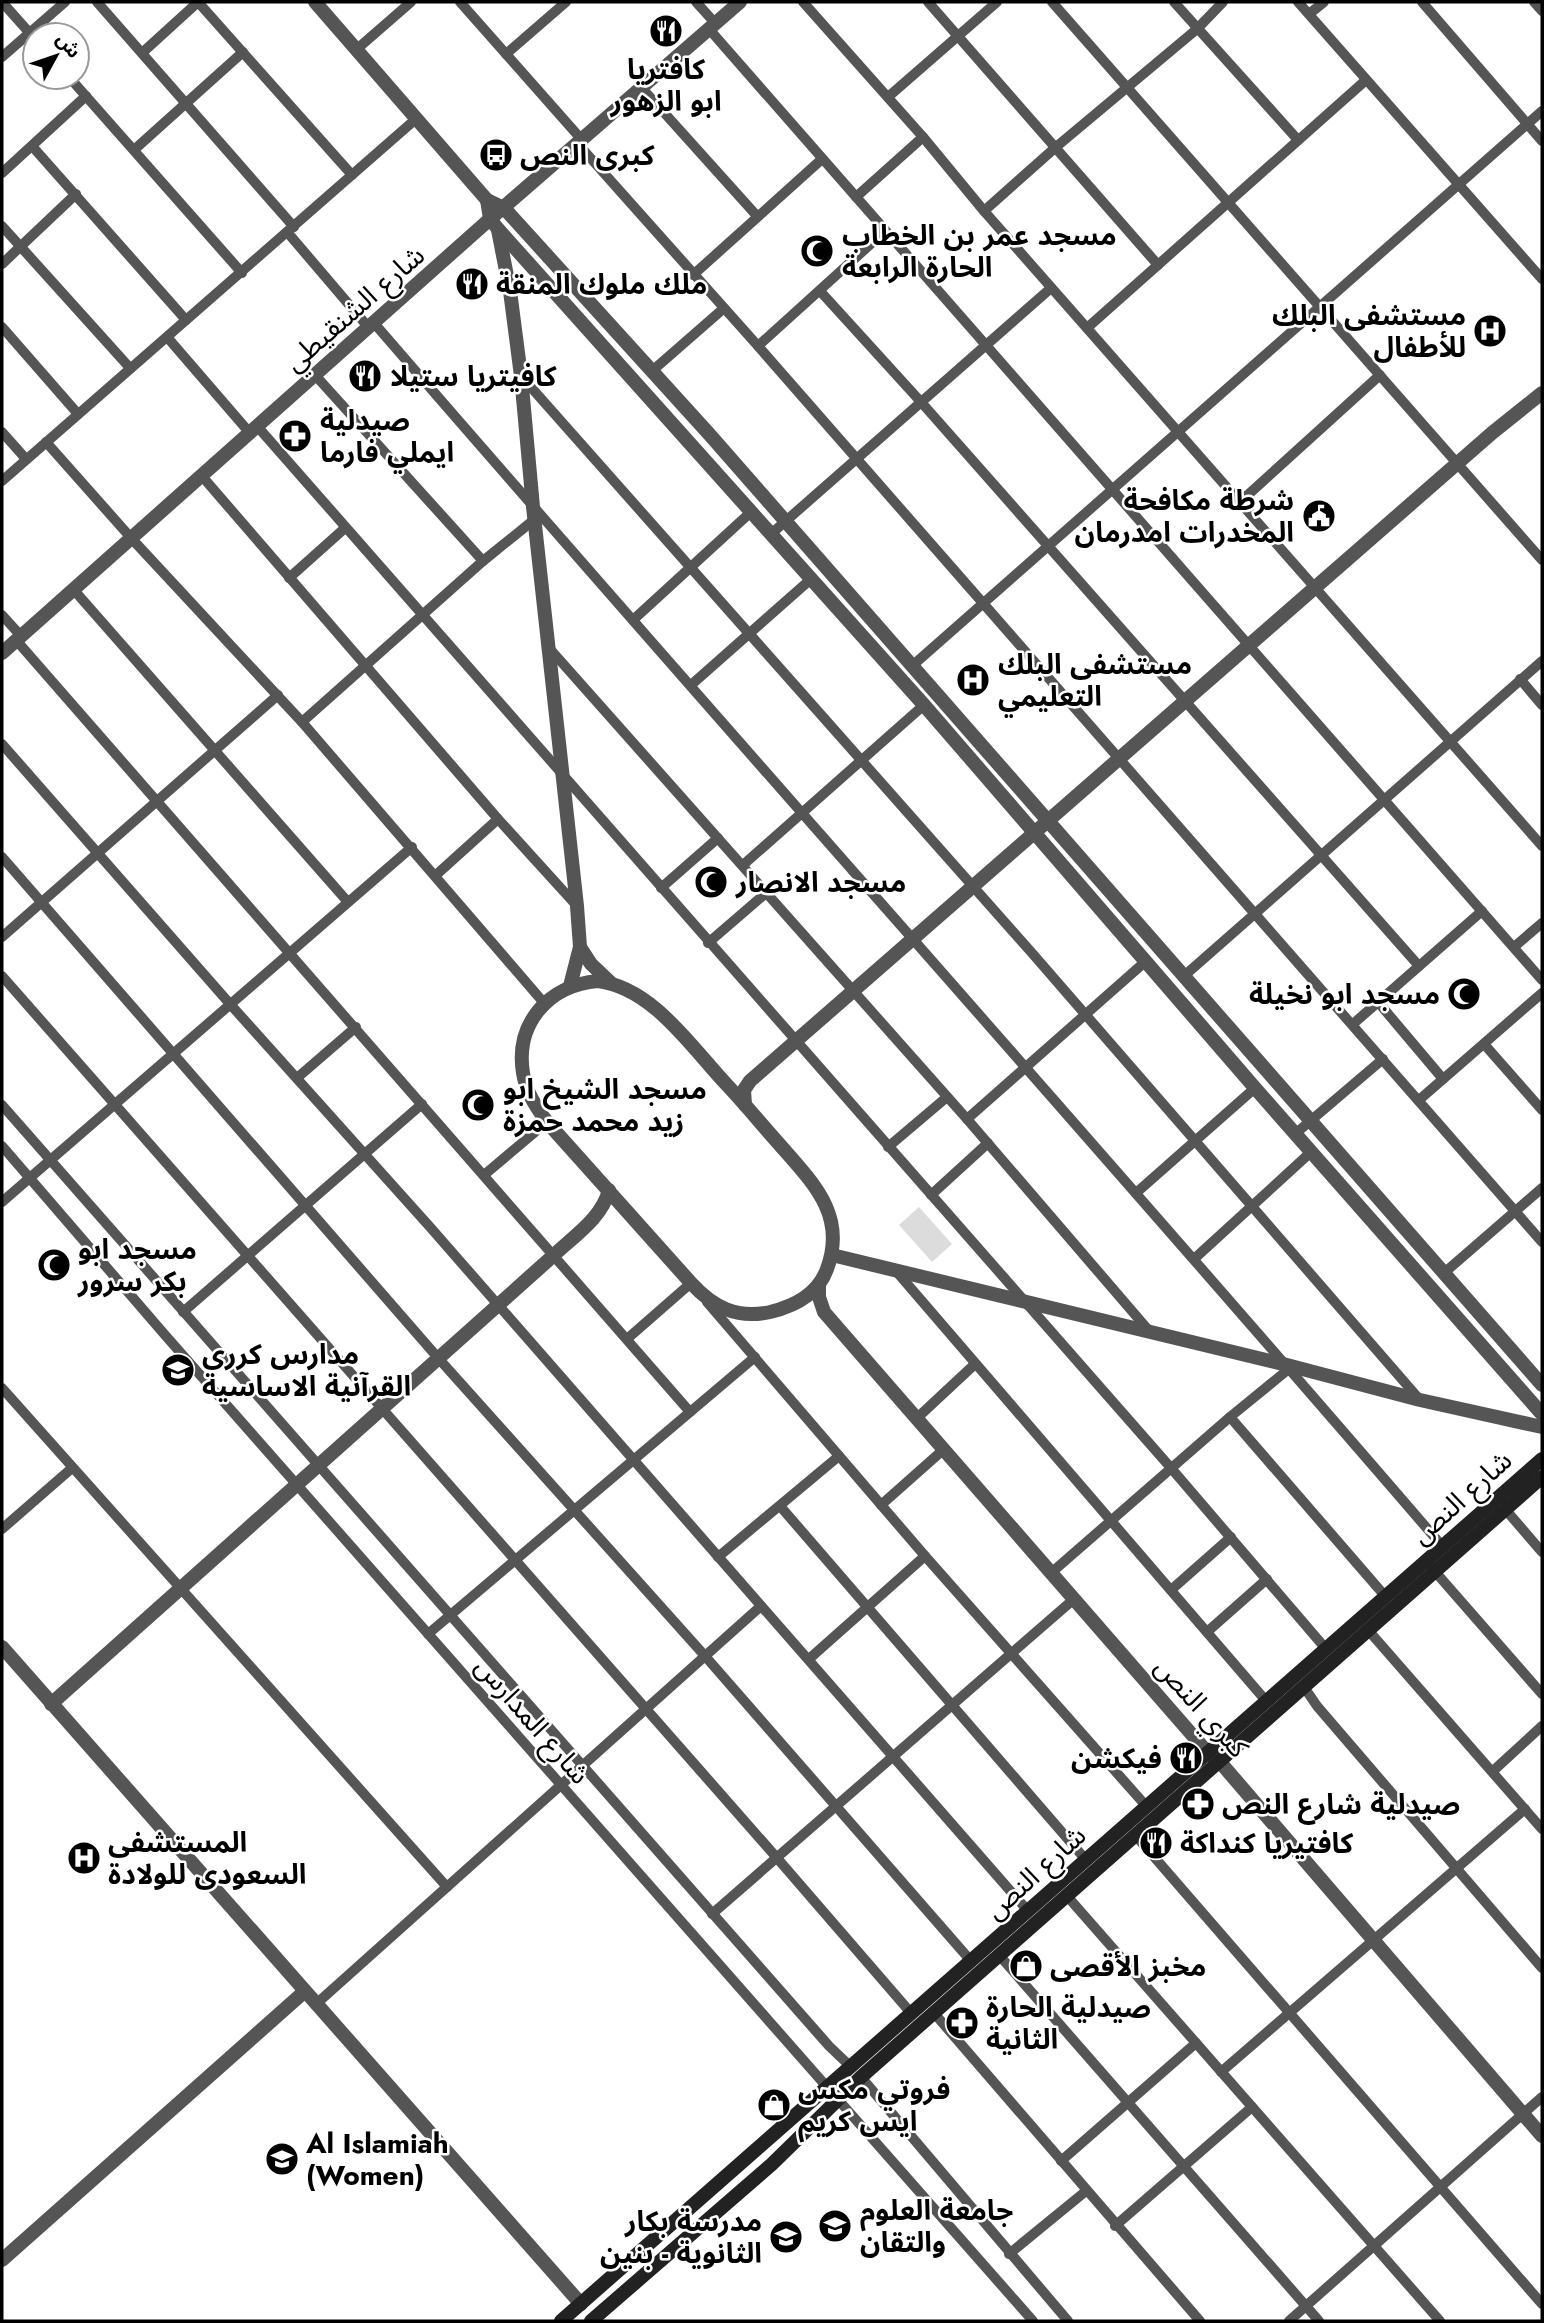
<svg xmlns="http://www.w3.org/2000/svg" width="1544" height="2323" font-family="Jost,'Noto Sans Arabic',sans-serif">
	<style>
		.green { fill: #dcdcdc }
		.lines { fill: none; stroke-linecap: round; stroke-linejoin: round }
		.minor { stroke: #555; stroke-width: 10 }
		.tertiary { stroke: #555; stroke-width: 14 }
		.secondary { stroke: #222; stroke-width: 14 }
		.labels { text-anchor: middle; stroke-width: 5; stroke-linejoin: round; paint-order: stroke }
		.poi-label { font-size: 28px; font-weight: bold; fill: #000; stroke: #fff; text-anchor: start }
		.street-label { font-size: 28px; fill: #000; stroke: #fff }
	</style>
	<rect width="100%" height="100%" fill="#fff"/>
	<polygon class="green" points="919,1207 952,1244 932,1262 899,1225"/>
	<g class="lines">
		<g class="minor">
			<polyline points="2,2 35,39"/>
			<polyline points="97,2 294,227"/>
			<polyline points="198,2 352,175"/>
			<polyline points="460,2 582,140"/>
			<polyline points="696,2 715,23"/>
			<polyline points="803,2 923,137 984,211 1542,846"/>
			<polyline points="928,2 1158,265"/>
			<polyline points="1052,2 1542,560"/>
			<polyline points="1174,2 1298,140"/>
			<polyline points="1298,2 1542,279"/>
			<polyline points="1422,2 1542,141"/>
			<polyline points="1534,2 1542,11"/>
			<polyline points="1309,14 1324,2"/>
			<polyline points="709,29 1542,980"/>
			<polyline points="357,49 411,2"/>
			<polyline points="142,53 198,2"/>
			<polyline points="506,54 566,2"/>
			<polyline points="2,57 65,2"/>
			<polyline points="69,77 242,273"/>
			<polyline points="641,87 757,216"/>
			<polyline points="888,97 997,2"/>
			<polyline points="578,144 758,346 1542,1242"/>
			<polyline points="32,146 186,320"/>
			<polyline points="135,149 243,52"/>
			<polyline points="2,173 86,96"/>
			<polyline points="856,197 923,137"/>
			<polyline points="984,211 1056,147 1197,29 1223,2"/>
			<polyline points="2,226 130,368"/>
			<polyline points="288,233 369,328"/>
			<polyline points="2,264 76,194"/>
			<polyline points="693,275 822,159"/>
			<polyline points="820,291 921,402 1419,966"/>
			<path d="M 374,323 C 728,733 1090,1136 1443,1547"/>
			<polyline points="2,327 78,414"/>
			<polyline points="1087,328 1366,80"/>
			<polyline points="167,337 249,432"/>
			<polyline points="758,346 885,231"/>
			<polyline points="652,371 723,309"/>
			<polyline points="315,375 483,561"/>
			<polyline points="521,376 1032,953 1420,1400"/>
			<polyline points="257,426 1171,1468 1326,1649"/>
			<polyline points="2,432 26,459"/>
			<polyline points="46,442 132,539 302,722 544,1003"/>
			<polyline points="201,475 498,819 577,906"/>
			<polyline points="2,481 417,118"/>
			<polyline points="1240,502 1380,375"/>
			<polyline points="771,534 1051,288"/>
			<polyline points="289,578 345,528"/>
			<polyline points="73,589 347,901"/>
			<polyline points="2,615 21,636"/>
			<polyline points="633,620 752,511"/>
			<polyline points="16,640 690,1412"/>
			<polyline points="549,648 967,1119 1150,1332"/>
			<polyline points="912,666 1542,111"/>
			<polyline points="1520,679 1542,705"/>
			<polyline points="691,685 811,579"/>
			<polyline points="302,722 483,561 535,519"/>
			<polyline points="2,744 230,1004 430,1227 1028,1911"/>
			<polyline points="2,857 439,1359 705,1656 971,1961"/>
			<polyline points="743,865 924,705"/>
			<polyline points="436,875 498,819"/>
			<polyline points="661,888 718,838"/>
			<polyline points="2,937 278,695"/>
			<polyline points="708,943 766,893"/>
			<polyline points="1514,947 1542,923"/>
			<polyline points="2,976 777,1858 911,2013"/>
			<polyline points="1184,976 1542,661"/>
			<polyline points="1378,1002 1443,1079"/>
			<polyline points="1353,1024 1482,911"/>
			<polyline points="1484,1044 1542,1110"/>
			<polyline points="297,1078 356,1027"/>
			<polyline points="1419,1100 1542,993"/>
			<polyline points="2,1105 829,2046 850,2066"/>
			<polyline points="967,1119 1146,961"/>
			<polyline points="1295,1134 1383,1059"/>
			<polyline points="2,1146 165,1335 1033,2321"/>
			<polyline points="888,1147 947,1097"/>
			<polyline points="484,1175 547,1122"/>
			<polyline points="1136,1193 1255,1088"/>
			<polyline points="931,1195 988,1143"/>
			<polyline points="2,1202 412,847"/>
			<polyline points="1194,1259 1311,1152"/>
			<polyline points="896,1271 1267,1702"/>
			<polyline points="1444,1273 1542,1188"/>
			<polyline points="707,1302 925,1556 1147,1807"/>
			<polyline points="183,1312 422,1104"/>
			<polyline points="627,1339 691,1283"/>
			<polyline points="2,1388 447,1887"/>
			<polyline points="1230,1417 1385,1596"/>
			<polyline points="916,1419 975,1364"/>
			<polyline points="881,1505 943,1450"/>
			<polyline points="780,1506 1086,1860"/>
			<polyline points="1505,1509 1542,1552"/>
			<polyline points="2,1529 72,1468"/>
			<polyline points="718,1557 839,1456"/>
			<polyline points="1431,1567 1542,1694"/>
			<polyline points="1051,1573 1230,1417 1290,1368"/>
			<polyline points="1171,1590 1231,1537"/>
			<polyline points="1368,1630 1542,1829"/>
			<polyline points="1207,1632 1267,1579"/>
			<polyline points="428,1634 755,1357"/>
			<polyline points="809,1659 925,1556"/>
			<polyline points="1304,1687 1317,1706 1542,1968"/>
			<polyline points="1493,1771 1542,1726"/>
			<polyline points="1136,1836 1542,2304"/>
			<polyline points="1067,1896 1440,2321"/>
			<polyline points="712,1914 1074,1599"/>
			<polyline points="999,1955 1319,2321"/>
			<polyline points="315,2005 761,1606"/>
			<polyline points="934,2013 1200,2321"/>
			<polyline points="1221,2072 1525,1809"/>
			<polyline points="861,2077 1068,2321"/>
			<polyline points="1061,2161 1196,2043"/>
			<polyline points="1115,2226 1252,2107"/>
			<polyline points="1009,2254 1086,2191"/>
			<polyline points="1289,2321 1542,2097"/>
		</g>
		<g class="tertiary">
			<polyline points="315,2 487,200 504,208 710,435 1542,1385"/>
			<polyline points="487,200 490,219 498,229 924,705 1255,1088 1542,1414"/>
			<polyline points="498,230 510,291 521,376 533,507 577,906 580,947 570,986"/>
			<polyline points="2,653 490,219 740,2"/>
			<polyline points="580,947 591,964 610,982"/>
			<path d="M 598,981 C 653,988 691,1047 727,1085 C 745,1104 762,1125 780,1145 C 813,1183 847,1215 827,1269 C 818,1294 795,1306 770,1312 C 737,1319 714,1308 691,1283 L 547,1122 C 536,1107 526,1092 523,1073 C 515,1023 549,985 598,981 Z"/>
			<polyline points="745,1105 744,1090 750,1081 1492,433 1542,393"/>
			<polyline points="832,1255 1287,1365 1420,1400 1542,1427"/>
			<polyline points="819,1286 819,1297 824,1312 1208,1753 1220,1762 1542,2136"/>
			<polyline points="2,1647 581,2304"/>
			<path d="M 51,1704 L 554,1255 C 574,1236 602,1218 609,1190"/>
			<polyline points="2,2260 304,1992"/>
		</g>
		<g class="secondary">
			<polyline points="561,2321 1542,1459"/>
			<polyline points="591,2321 772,2164 861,2077 1542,1477"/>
		</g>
	</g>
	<defs>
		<symbol id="restaurant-disc" viewBox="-11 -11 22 22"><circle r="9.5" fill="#000" stroke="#fff"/><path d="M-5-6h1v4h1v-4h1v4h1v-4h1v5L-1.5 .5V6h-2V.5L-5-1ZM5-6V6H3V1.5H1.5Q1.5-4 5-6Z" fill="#fff"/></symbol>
		<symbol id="bus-disc" viewBox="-11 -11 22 22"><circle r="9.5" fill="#000" stroke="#fff"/><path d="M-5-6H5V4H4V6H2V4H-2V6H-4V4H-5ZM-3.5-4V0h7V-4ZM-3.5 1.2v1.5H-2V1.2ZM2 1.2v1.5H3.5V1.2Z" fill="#fff"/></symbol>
		<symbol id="mosque-disc" viewBox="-11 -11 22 22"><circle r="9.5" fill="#000" stroke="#fff"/><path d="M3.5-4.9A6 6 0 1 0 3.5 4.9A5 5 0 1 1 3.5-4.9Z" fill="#fff"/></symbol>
		<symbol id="hospital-disc" viewBox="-11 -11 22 22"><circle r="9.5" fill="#000" stroke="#fff"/><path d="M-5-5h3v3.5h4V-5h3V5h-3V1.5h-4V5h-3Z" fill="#fff"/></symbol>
		<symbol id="pharmacy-disc" viewBox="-11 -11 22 22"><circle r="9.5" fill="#000" stroke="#fff"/><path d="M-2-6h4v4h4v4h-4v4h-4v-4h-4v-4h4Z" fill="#fff"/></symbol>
		<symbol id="civic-disc" viewBox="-11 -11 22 22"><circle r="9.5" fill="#000" stroke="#fff"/><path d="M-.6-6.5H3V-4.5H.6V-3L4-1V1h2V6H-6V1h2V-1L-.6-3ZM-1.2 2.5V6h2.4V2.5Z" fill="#fff"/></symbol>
		<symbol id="school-disc" viewBox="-11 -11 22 22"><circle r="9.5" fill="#000" stroke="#fff"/><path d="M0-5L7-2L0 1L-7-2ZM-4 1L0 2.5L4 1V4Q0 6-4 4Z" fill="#fff"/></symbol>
		<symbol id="shop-disc" viewBox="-11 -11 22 22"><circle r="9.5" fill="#000" stroke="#fff"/><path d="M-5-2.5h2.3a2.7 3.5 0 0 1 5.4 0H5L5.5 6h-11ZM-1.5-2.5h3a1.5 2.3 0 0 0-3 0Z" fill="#fff"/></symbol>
		<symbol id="university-disc" viewBox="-11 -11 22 22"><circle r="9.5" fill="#000" stroke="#fff"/><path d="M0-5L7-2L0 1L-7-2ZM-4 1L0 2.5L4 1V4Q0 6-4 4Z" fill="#fff"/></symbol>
	</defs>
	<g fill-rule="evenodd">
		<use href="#restaurant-disc" x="647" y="12" width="38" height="38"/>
		<use href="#bus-disc" x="477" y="136" width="38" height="38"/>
		<use href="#mosque-disc" x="798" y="232" width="38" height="38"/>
		<use href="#restaurant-disc" x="453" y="265" width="38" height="38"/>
		<use href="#hospital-disc" x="1471" y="312" width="38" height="38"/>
		<use href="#restaurant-disc" x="346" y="357" width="38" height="38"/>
		<use href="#pharmacy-disc" x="276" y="417" width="38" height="38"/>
		<use href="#civic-disc" x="1300" y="497" width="38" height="38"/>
		<use href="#hospital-disc" x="954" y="661" width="38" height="38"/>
		<use href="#mosque-disc" x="692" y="863" width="38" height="38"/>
		<use href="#mosque-disc" x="1445" y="975" width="38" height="38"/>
		<use href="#mosque-disc" x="459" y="1086" width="38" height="38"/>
		<use href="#mosque-disc" x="35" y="1246" width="38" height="38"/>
		<use href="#school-disc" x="159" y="1351" width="38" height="38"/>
		<use href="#restaurant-disc" x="1167" y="1739" width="38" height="38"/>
		<use href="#pharmacy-disc" x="1179" y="1785" width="38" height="38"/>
		<use href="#restaurant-disc" x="1137" y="1824" width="38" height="38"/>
		<use href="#hospital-disc" x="65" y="1839" width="38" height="38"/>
		<use href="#shop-disc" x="1007" y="1947" width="38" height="38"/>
		<use href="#pharmacy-disc" x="943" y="2004" width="38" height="38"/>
		<use href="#shop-disc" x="755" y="2086" width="38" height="38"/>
		<use href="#university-disc" x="263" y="2140" width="38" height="38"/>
		<use href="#university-disc" x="816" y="2207" width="38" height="38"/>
		<use href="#school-disc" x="767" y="2218" width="38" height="38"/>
	</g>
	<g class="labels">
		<g class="poi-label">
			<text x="666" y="79" text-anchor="middle">كافتريا<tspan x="666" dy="32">ابو الزهور</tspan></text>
			<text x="520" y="165">كبرى النص</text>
			<text x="842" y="245">مسجد عمر بن الخطاب<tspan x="842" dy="32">الحارة الرابعة</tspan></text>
			<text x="496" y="294">ملك ملوك المنقة</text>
			<text x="1466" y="325" text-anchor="end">مستشفى البلك<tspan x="1466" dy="32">للأطفال</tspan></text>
			<text x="390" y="386">كافيتريا ستيلا</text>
			<text x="320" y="430">صيدلية<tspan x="320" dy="32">ايملي فارما</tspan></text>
			<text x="1294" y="510" text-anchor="end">شرطة مكافحة<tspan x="1294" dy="32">المخدرات امدرمان</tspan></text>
			<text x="998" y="674">مستشفى البلك<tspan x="998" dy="32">التعليمي</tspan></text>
			<text x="736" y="892">مسجد الانصار</text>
			<text x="1440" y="1004" text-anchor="end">مسجد ابو نخيلة</text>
			<text x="503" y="1099">مسجد الشيخ ابو<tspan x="503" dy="32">زيد محمد حمزة</tspan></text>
			<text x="78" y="1259">مسجد ابو<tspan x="78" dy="32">بكر سرور</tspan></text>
			<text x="202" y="1364">مدارس كرري<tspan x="202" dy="32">القرآنية الاساسية</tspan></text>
			<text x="1162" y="1768" text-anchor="end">فيكشن</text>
			<text x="1222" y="1814">صيدلية شارع النص</text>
			<text x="108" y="1852">المستشفى<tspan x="108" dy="32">السعودى للولادة</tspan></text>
			<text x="1180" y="1853">كافتيريا كنداكة</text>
			<text x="1050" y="1976">مخبز الأقصى</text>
			<text x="986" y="2017">صيدلية الحارة<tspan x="986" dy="32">الثانية</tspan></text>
			<text x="798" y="2099">فروتي مكس<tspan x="798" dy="32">ايس كريم</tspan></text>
			<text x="306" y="2153">Al Islamiah<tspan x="306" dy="32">(Women)</tspan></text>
			<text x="860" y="2220">جامعة العلوم<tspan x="860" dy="32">والتقان</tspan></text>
			<text x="762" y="2231" text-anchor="end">مدرسة بكار<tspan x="762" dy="32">الثانوية - بنين</tspan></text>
		</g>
		<g class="street-label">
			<text transform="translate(354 308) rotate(-41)" y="10">شارع الشنقيطي</text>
			<text transform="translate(1461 1497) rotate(-42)" y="10">شارع النص</text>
			<text transform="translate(1202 1707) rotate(48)" y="10">كبري النص</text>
			<text transform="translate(533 1720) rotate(49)" y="10">شارع المدارس</text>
			<text transform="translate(1035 1872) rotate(-42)" y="10">شارع النص</text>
		</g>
	</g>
	<rect width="1544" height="2323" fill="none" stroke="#000000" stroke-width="7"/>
	<g transform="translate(56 56) rotate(50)"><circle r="33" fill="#ffffff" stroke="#999999" stroke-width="2"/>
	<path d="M0-5L12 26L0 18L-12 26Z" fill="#000000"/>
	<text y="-10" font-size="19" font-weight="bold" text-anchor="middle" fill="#000000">ش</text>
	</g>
</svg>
